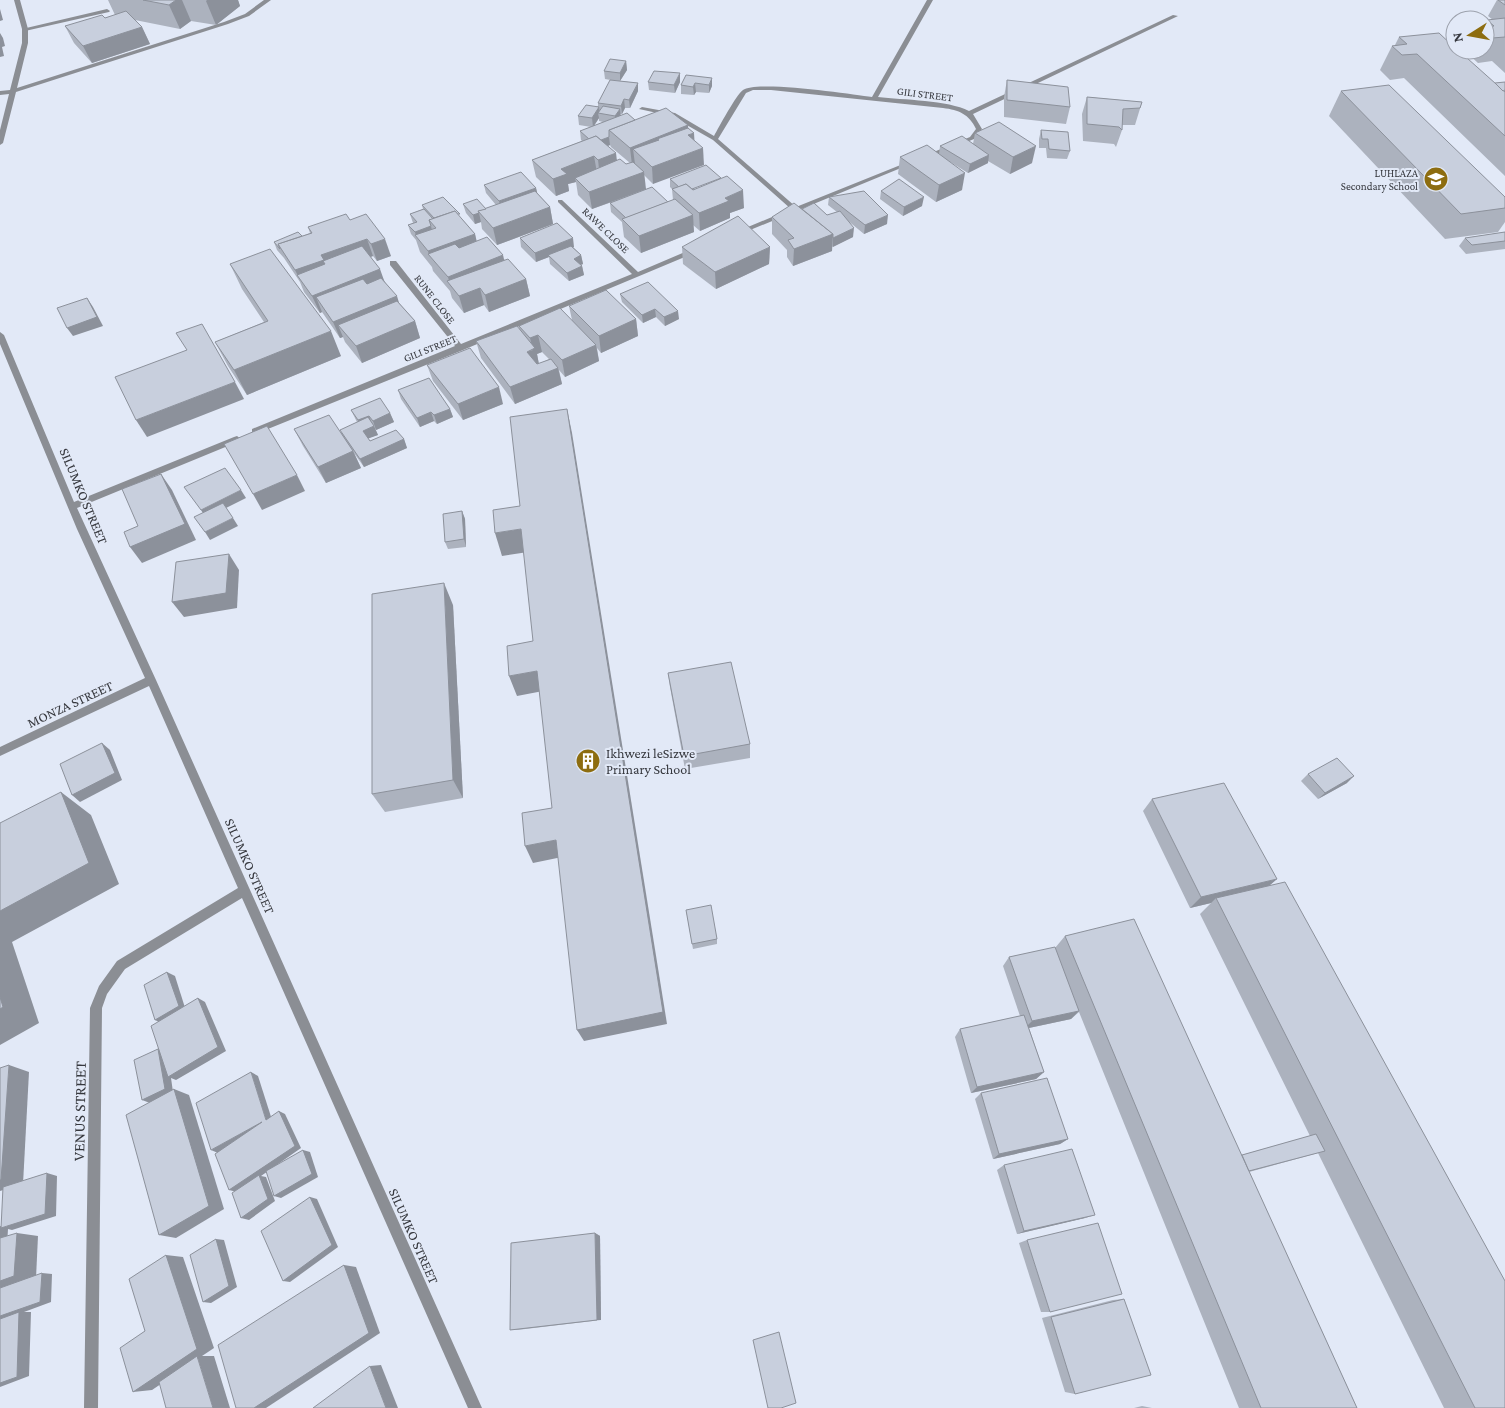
<svg xmlns="http://www.w3.org/2000/svg" width="1505" height="1408" font-family="'Crimson Pro',serif">
	<style>
		.lines { fill: none; stroke-linecap: round; stroke-linejoin: round }
		.service { fill: #8b8e94; fill-rule: evenodd }
		.minor { fill: #8b8e94; fill-rule: evenodd }
		.wall { fill: #acb2be; fill-rule: evenodd }
		.shaded-wall { fill: #8c919b }
		.building { fill: #c8cfdd; stroke: #8c919b }
		.labels { text-anchor: middle; stroke-width: 4; stroke-linejoin: round; paint-order: stroke }
		.far-street-label { font-size: 11px; fill: #36383e; stroke: #e2e9f7 }
		.far-poi-label { font-size: 11px; fill: #36383e; stroke: #e2e9f7; text-anchor: end }
		.street-label { font-size: 14px; fill: #36383e; stroke: #e2e9f7 }
		.poi-label { font-size: 14px; fill: #36383e; stroke: #e2e9f7; text-anchor: start }
		.near-street-label { font-size: 16px; fill: #36383e; stroke: #e2e9f7 }
	</style>
	<rect width="100%" height="100%" fill="#e2e9f7"/>
	<g class="lines">
		<polygon class="service" points="107,9 110,11 109,12 25,31 22,29"/>
		<g class="minor">
			<polygon points="14,0 20,0 28,29 28,43 17,88 224,22 245,14 264,0 271,0 249,16 228,24 16,92 3,143 0,145 0,130 9,94 0,95 0,91 10,90 22,43 22,29"/>
			<path d="M 927,0 L 933,0 L 878,97 C 903,100 948,100 969,111 L 1173,15 L 1178,16 L 973,114 L 982,129 L 974,139 L 926,159 L 924,158 L 924,156 L 970,137 L 976,129 C 969,114 959,110 943,108 L 771,90 L 753,90 L 746,93 L 718,139 L 796,207 L 908,162 L 913,163 L 738,235 L 736,234 L 736,232 L 791,209 L 713,140 L 671,116 L 639,109 L 642,107 L 675,113 L 714,136 C 719,127 736,95 743,90 C 757,80 850,94 872,97 Z"/>
			<polygon points="558,200 562,200 638,272 692,249 699,251 463,350 258,433 252,433 252,429 455,346 390,265 390,261 396,261 461,344 632,274 558,202"/>
			<polygon points="0,332 4,335 74,502 234,437 237,436 241,439 240,441 77,508 156,680 482,1408 468,1408 242,898 125,969 107,994 102,1008 98,1408 84,1408 90,1008 99,986 117,961 238,888 149,686 0,756 0,747 145,678 77,529 0,344"/>
		</g>
	</g>
	<g class="wall">
		<polygon points="108,0 238,0 240,6 216,25 191,21 180,29 135,20 142,27 150,44 92,63 74,43 65,26 105,18 115,15"/>
		<polygon points="1497,0 1505,0 1505,73 1492,61 1478,63 1466,52 1467,50 1485,50 1485,23 1487,20 1493,20 1488,16"/>
		<polygon points="1399,37 1495,83 1505,82 1505,176 1404,78 1390,80 1380,70 1392,46 1395,45"/>
		<path d="M 626,61 L 627,70 L 620,81 L 638,83 L 638,91 L 630,108 L 625,108 L 622,114 L 620,114 L 620,115 L 635,120 L 688,125 L 688,128 L 653,184 L 644,175 L 645,189 L 668,202 L 673,200 L 672,189 L 670,187 L 670,179 L 744,208 L 730,213 L 730,218 L 700,231 L 693,225 L 694,232 L 641,253 L 624,237 L 622,222 L 611,212 L 610,203 L 632,195 L 592,209 L 578,195 L 576,182 L 568,184 L 569,191 L 556,196 L 536,177 L 532,160 L 582,141 L 581,140 L 580,131 L 591,127 L 579,125 L 578,116 L 598,106 L 598,103 L 616,81 L 605,79 L 604,71 ZM 599,118 L 599,121 L 603,122 L 594,126 ZM 610,145 L 611,147 L 630,163 L 626,164 L 617,160 L 608,146 Z"/>
		<polygon points="686,75 712,86 709,93 696,92 694,95 681,94 681,85"/>
		<polygon points="1007,80 1070,107 1066,124 1004,117 1004,97"/>
		<polygon points="648,82 680,82 675,93 649,90"/>
		<polygon points="1341,91 1505,197 1505,222 1498,232 1445,239 1329,116"/>
		<polygon points="1087,97 1142,102 1135,125 1122,125 1122,130 1116,147 1114,144 1083,141 1082,114"/>
		<polygon points="1041,130 1070,151 1067,159 1047,158 1046,148 1039,148 1039,139"/>
		<polygon points="975,133 1032,163 1010,174 988,161 988,163 968,173 947,160 962,190 936,202 898,174 900,157 939,154 940,146 973,144"/>
		<polygon points="484,185 536,188 537,193 550,207 553,224 497,245 482,229 481,222 475,224 466,213 463,204 486,209 496,205 486,193"/>
		<polygon points="881,191 922,206 903,216 880,199"/>
		<polygon points="829,197 887,224 864,234 847,220 853,237 832,247 832,251 793,266 787,257 787,250 772,234 772,217 827,215 837,212 828,205"/>
		<polygon points="422,205 461,218 475,234 476,241 505,260 526,279 530,296 489,312 484,305 464,313 452,298 450,291 433,271 432,267 420,252 416,240 411,234 408,225 413,223 410,214 423,209"/>
		<polygon points="350,220 391,256 377,261 373,256 371,257 385,282 399,303 415,321 420,338 362,363 345,342 343,337 340,338 322,312 320,313 304,292 300,282 284,258 277,250 274,242 302,236 310,233 308,227"/>
		<polygon points="1505,232 1505,249 1466,254 1459,246 1465,238"/>
		<polygon points="520,238 574,247 573,247 581,255 583,264 581,265 582,266 584,275 569,281 550,264 549,257 536,262 521,247"/>
		<polygon points="682,247 770,247 769,264 716,289 683,264"/>
		<polygon points="230,264 341,356 247,395 228,366 215,342 264,322 242,289"/>
		<polygon points="620,294 679,319 665,326 656,317 643,323 622,302"/>
		<path d="M 569,306 L 636,319 L 638,336 L 601,353 L 597,348 L 599,361 L 565,377 L 559,370 L 562,384 L 515,404 L 481,358 L 476,341 L 519,329 L 519,326 L 572,320 ZM 542,352 L 549,359 L 539,364 L 537,354 Z"/>
		<polygon points="427,365 503,404 463,420 433,381"/>
		<polygon points="398,390 450,409 453,417 437,424 434,421 420,427 401,399"/>
		<polygon points="351,410 390,413 394,422 376,430 374,427 378,435 368,438 370,441 404,439 407,448 364,467 354,453 361,468 326,483 303,446 294,429 341,433 357,422"/>
		<polygon points="462,511 465,519 466,547 448,549 445,542"/>
		<polygon points="453,605 463,798 385,812 372,794"/>
		<polygon points="668,673 750,744 750,758 685,769 670,687"/>
		<polygon points="1308,774 1347,783 1318,799 1301,781"/>
		<polygon points="1152,799 1277,879 1270,885 1505,1408 1444,1408 1318,1153 1249,1172 1357,1408 1239,1408 1079,1012 1071,1019 1029,1028 1044,1072 1036,1079 971,1093 955,1037 960,1029 1020,1016 1003,966 1009,957 1055,948 1065,936 1242,1155 1310,1136 1200,914 1211,903 1190,908 1143,811"/>
		<polygon points="686,910 717,939 717,944 693,949"/>
		<polygon points="981,1093 1068,1139 1060,1144 993,1159 975,1099"/>
		<polygon points="1004,1165 1085,1218 1017,1234 997,1170"/>
		<polygon points="595,1233 600,1236 601,1320 517,1330 510,1330"/>
		<polygon points="1027,1240 1050,1312 1041,1312 1019,1243"/>
		<polygon points="1124,1299 1075,1394 1065,1392 1042,1318 1113,1300"/>
		<polygon points="1142,1406 1152,1408 1134,1408"/>
	</g>
	<g class="shaded-wall">
		<polygon points="176,0 182,0 191,21 180,29 169,5"/>
		<polygon points="207,0 238,0 240,6 216,25 206,1"/>
		<polygon points="0,9 3,20 0,21"/>
		<polygon points="142,27 150,44 92,63 83,46"/>
		<polygon points="0,33 3,38 5,46 2,47 4,56 0,57"/>
		<polygon points="626,61 627,70 620,81 620,73"/>
		<polygon points="680,73 680,82 675,93 674,85"/>
		<polygon points="712,78 712,86 709,93 709,85"/>
		<polygon points="638,83 638,91 630,108 629,100"/>
		<polygon points="695,83 696,92 694,95 693,87"/>
		<polygon points="624,99 625,108 622,114 621,106"/>
		<polygon points="599,107 600,113 598,113 599,118 593,127 592,118"/>
		<polygon points="620,109 621,118 616,124 615,116"/>
		<polygon points="688,125 689,142 659,140 657,139 658,155 633,149 635,164 632,165 630,148"/>
		<polygon points="694,133 695,150 688,135"/>
		<polygon points="609,137 610,145 595,151 594,143"/>
		<polygon points="1036,146 1032,163 1010,174 1013,157"/>
		<polygon points="703,148 704,165 653,184 652,167"/>
		<polygon points="616,153 618,170 600,177 598,160"/>
		<polygon points="989,155 988,163 968,173 970,164"/>
		<polygon points="594,156 597,173 575,178 576,182 568,184 569,191 556,196 553,179 561,169"/>
		<polygon points="644,172 646,189 592,209 589,192"/>
		<polygon points="965,173 962,190 936,202 939,185"/>
		<polygon points="536,188 538,196 501,210 499,201"/>
		<polygon points="743,190 744,208 730,213 730,218 700,231 699,213 725,198"/>
		<polygon points="924,197 922,206 903,216 904,207"/>
		<polygon points="550,207 553,224 497,245 493,228"/>
		<polygon points="479,213 481,222 475,224 473,215"/>
		<polygon points="693,215 694,232 641,253 639,236"/>
		<polygon points="888,215 887,224 864,234 865,225"/>
		<polygon points="431,226 433,235 416,236 415,232"/>
		<polygon points="854,228 853,237 833,247 833,238"/>
		<polygon points="475,234 479,251 429,255 428,251"/>
		<polygon points="833,234 832,251 793,266 794,249"/>
		<polygon points="573,238 574,247 550,257 548,255 549,257 536,262 535,253"/>
		<polygon points="367,239 373,256 329,271 323,261 330,277 299,278 295,270 321,255"/>
		<polygon points="385,239 391,256 377,261 371,244"/>
		<polygon points="770,247 769,264 716,289 715,272"/>
		<polygon points="503,255 507,272 450,285 448,277"/>
		<polygon points="581,255 583,264 575,267 574,259"/>
		<polygon points="582,266 584,275 569,281 567,273"/>
		<polygon points="380,269 386,286 316,297 322,312 320,313 312,296"/>
		<polygon points="526,279 530,296 489,312 485,295"/>
		<polygon points="480,288 484,305 464,313 459,296"/>
		<polygon points="397,296 402,313 338,325 343,337 340,338 333,322"/>
		<polygon points="87,298 93,307 103,326 73,336 67,328"/>
		<polygon points="655,309 656,317 643,323 642,315"/>
		<polygon points="678,311 679,319 665,326 664,317"/>
		<polygon points="636,319 638,336 601,353 599,336"/>
		<polygon points="415,321 420,338 362,363 356,346"/>
		<polygon points="331,331 341,356 247,395 234,370"/>
		<polygon points="538,335 542,352 537,354 539,365 531,368 527,352 533,350 530,338"/>
		<polygon points="596,345 599,361 565,377 562,360"/>
		<polygon points="558,368 562,384 515,404 510,387"/>
		<polygon points="235,382 244,399 147,437 136,420"/>
		<polygon points="499,387 503,404 463,420 458,404"/>
		<polygon points="450,409 453,417 437,424 434,415"/>
		<polygon points="567,409 572,433 667,1024 584,1041 577,1030"/>
		<polygon points="431,412 434,421 420,427 417,418"/>
		<polygon points="390,413 394,422 376,430 373,421"/>
		<polygon points="369,416 372,424 361,428 358,420"/>
		<polygon points="374,426 378,435 367,439 363,431"/>
		<polygon points="404,439 407,448 364,467 360,459"/>
		<polygon points="353,451 361,468 326,483 318,467"/>
		<polygon points="161,474 172,490 196,540 142,563 130,547"/>
		<polygon points="297,475 305,491 262,510 253,494"/>
		<polygon points="241,490 246,498 206,518 201,510"/>
		<polygon points="462,511 465,519 466,547 464,539"/>
		<polygon points="233,518 238,526 210,540 205,532"/>
		<polygon points="521,529 528,552 502,556 495,533"/>
		<polygon points="229,554 239,570 237,608 184,617 172,602"/>
		<polygon points="444,583 453,605 463,798 453,780"/>
		<polygon points="537,671 543,691 517,696 509,676"/>
		<polygon points="102,743 110,750 122,780 80,802 72,795"/>
		<polygon points="1354,776 1347,783 1318,799 1325,793"/>
		<polygon points="61,792 91,815 119,884 12,942 39,1023 0,1045 0,911"/>
		<polygon points="556,840 562,857 533,863 525,846"/>
		<polygon points="1277,879 1264,890 1216,898 1211,903 1190,908 1201,897"/>
		<polygon points="167,972 175,976 186,1011 163,1024 155,1020"/>
		<polygon points="198,998 205,1002 226,1051 176,1080 171,1078 173,1092 150,1103 142,1100 158,1049 166,1053"/>
		<polygon points="1079,1011 1071,1019 1024,1029 1032,1021"/>
		<polygon points="9,1065 29,1072 23,1184 0,1191 0,1180"/>
		<polygon points="251,1072 258,1076 273,1123 266,1120"/>
		<polygon points="1044,1072 1036,1079 971,1093 977,1087"/>
		<polygon points="174,1089 189,1095 224,1209 176,1238 159,1235"/>
		<polygon points="279,1111 285,1114 301,1148 261,1176 266,1177 275,1201 249,1220 241,1218 237,1192 229,1190"/>
		<polygon points="262,1122 218,1153 211,1150"/>
		<polygon points="1068,1139 1060,1144 993,1159 999,1154"/>
		<polygon points="303,1150 310,1152 318,1177 281,1198 274,1196"/>
		<polygon points="47,1173 57,1176 56,1216 12,1230 8,1229 7,1245 0,1244 0,1226 6,1227"/>
		<polygon points="310,1197 317,1199 338,1247 290,1282 283,1281"/>
		<polygon points="1095,1215 1085,1218 1017,1234 1024,1231"/>
		<polygon points="17,1233 38,1236 36,1278 0,1290 0,1281"/>
		<polygon points="595,1233 600,1236 601,1320 597,1320"/>
		<polygon points="216,1239 224,1240 237,1287 211,1303 203,1302"/>
		<polygon points="166,1255 183,1257 214,1348 202,1356 214,1356 230,1408 213,1408 198,1359 152,1390 133,1392"/>
		<polygon points="344,1265 356,1267 380,1333 266,1408 254,1408"/>
		<polygon points="42,1273 52,1274 51,1302 24,1312 31,1312 29,1376 0,1387 0,1316"/>
		<polygon points="381,1365 398,1408 386,1408 370,1366"/>
	</g>
	<g class="building">
		<polygon points="143,0 176,0 169,5"/>
		<polygon points="1498,0 1505,0 1505,5"/>
		<polygon points="126,11 142,27 83,46 65,26 102,15 105,18"/>
		<polygon points="1505,18 1505,37 1492,38 1485,32 1485,27 1494,26 1487,20"/>
		<polygon points="1439,33 1455,48 1455,50 1458,50 1505,92 1505,136 1417,54 1402,55 1392,46 1407,44 1399,37"/>
		<polygon points="610,59 626,61 620,73 604,71"/>
		<polygon points="654,71 680,73 674,85 648,82"/>
		<polygon points="686,75 712,78 709,85 695,83 693,87 681,85"/>
		<polygon points="610,80 638,83 629,100 624,99 621,106 598,103"/>
		<polygon points="1007,80 1068,87 1070,107 1007,100"/>
		<polygon points="1505,82 1505,90 1503,91 1495,83"/>
		<polygon points="1389,85 1505,197 1505,208 1461,214 1341,91"/>
		<polygon points="1087,97 1142,102 1140,108 1123,109 1122,130 1119,127 1087,124"/>
		<polygon points="586,105 599,107 592,118 578,116"/>
		<polygon points="603,106 620,109 615,116 598,113"/>
		<polygon points="666,108 688,125 630,148 609,130"/>
		<polygon points="627,113 635,120 609,130 609,137 601,140 596,136 589,139 580,131"/>
		<polygon points="999,122 1036,146 1013,157 975,133"/>
		<polygon points="688,128 694,133 688,135 703,148 652,167 633,149 659,140 657,139"/>
		<polygon points="1041,130 1068,132 1070,151 1049,149 1048,139 1042,139"/>
		<polygon points="596,136 616,153 598,160 594,156 561,169 567,174 553,179 532,160"/>
		<polygon points="962,136 989,155 970,164 940,146"/>
		<polygon points="927,145 965,173 939,185 900,157"/>
		<polygon points="620,159 626,164 633,162 644,172 589,192 575,178"/>
		<polygon points="706,165 721,178 692,189 686,184 679,187 670,179"/>
		<polygon points="521,172 536,188 499,201 484,185"/>
		<polygon points="727,176 743,190 725,198 729,201 699,213 672,189 686,184 693,190"/>
		<polygon points="899,179 924,197 904,207 881,191"/>
		<polygon points="652,187 668,202 626,218 610,203"/>
		<polygon points="535,191 550,207 493,228 478,211"/>
		<polygon points="864,191 888,215 865,225 829,197"/>
		<polygon points="443,197 460,214 457,214 455,211 434,218 422,205"/>
		<polygon points="477,199 486,209 478,211 479,213 473,215 463,204"/>
		<polygon points="675,199 693,215 639,236 622,219"/>
		<polygon points="794,203 833,234 794,249 788,240 794,238 772,217"/>
		<polygon points="814,203 827,215 840,211 854,228 833,238 833,234 802,209"/>
		<polygon points="424,209 433,219 429,220 431,226 415,232 408,225 417,222 410,214"/>
		<polygon points="455,211 475,234 428,251 415,235 436,228 429,220"/>
		<polygon points="346,214 350,220 366,214 385,239 371,244 367,239 321,255 324,260 295,270 278,244 312,233 308,227"/>
		<polygon points="738,216 770,247 715,272 682,247"/>
		<polygon points="557,223 573,238 535,253 520,238"/>
		<polygon points="298,232 302,236 278,244 280,249 274,242"/>
		<polygon points="1505,232 1505,241 1472,245 1465,238"/>
		<polygon points="487,237 503,255 448,277 428,254 455,244 459,248"/>
		<polygon points="362,246 380,269 312,296 297,275 325,264 323,261"/>
		<polygon points="571,246 581,255 574,259 582,266 567,273 548,255"/>
		<polygon points="270,249 331,331 234,370 215,342 268,321 230,264"/>
		<polygon points="508,259 526,279 485,295 480,288 459,296 447,281"/>
		<polygon points="381,278 397,296 333,322 316,297 363,279 367,284"/>
		<polygon points="648,282 678,311 664,317 655,309 642,315 620,294"/>
		<polygon points="606,290 636,319 599,336 569,306"/>
		<polygon points="87,298 97,317 67,328 57,308"/>
		<polygon points="397,301 415,321 356,346 338,325"/>
		<polygon points="560,308 596,345 562,360 538,335 530,338 519,326"/>
		<polygon points="202,324 235,382 136,420 115,377 187,350 176,333"/>
		<polygon points="517,326 535,348 527,352 537,364 551,359 558,368 510,387 476,341"/>
		<polygon points="470,348 499,387 458,404 427,365"/>
		<polygon points="429,378 450,409 434,415 431,412 417,418 398,390"/>
		<polygon points="380,398 390,413 373,421 369,416 358,420 351,410"/>
		<polygon points="567,409 663,1012 577,1030 556,840 525,846 522,813 552,808 537,671 509,676 507,646 533,641 521,529 495,533 493,510 520,506 510,417"/>
		<polygon points="329,415 353,451 318,467 294,429"/>
		<polygon points="368,417 374,426 363,431 370,441 396,430 404,439 360,459 340,430"/>
		<polygon points="267,426 297,475 253,494 224,444"/>
		<polygon points="225,468 241,490 201,510 184,487"/>
		<polygon points="161,474 185,524 130,547 124,532 138,526 122,489"/>
		<polygon points="223,503 233,518 205,532 194,517"/>
		<polygon points="462,511 464,539 445,542 443,514"/>
		<polygon points="229,554 226,593 172,602 176,562"/>
		<polygon points="444,583 453,780 372,794 372,594"/>
		<polygon points="731,662 750,744 684,756 668,673"/>
		<polygon points="102,743 115,773 72,795 60,764"/>
		<polygon points="1337,758 1354,776 1325,793 1308,774"/>
		<polygon points="1224,783 1277,879 1201,897 1152,799"/>
		<polygon points="61,792 89,863 0,911 0,823"/>
		<polygon points="1285,882 1505,1281 1505,1408 1475,1408 1216,898"/>
		<polygon points="711,905 717,939 692,944 686,910"/>
		<polygon points="1134,919 1357,1408 1261,1408 1065,936"/>
		<polygon points="1055,947 1079,1011 1032,1021 1009,957"/>
		<polygon points="167,972 179,1006 155,1020 144,985"/>
		<polygon points="0,997 3,1007 0,1009"/>
		<polygon points="198,998 218,1047 168,1077 151,1026"/>
		<polygon points="1024,1015 1044,1072 977,1087 960,1029"/>
		<polygon points="158,1049 165,1089 142,1100 134,1060"/>
		<polygon points="9,1065 1,1180 0,1180 0,1068"/>
		<polygon points="251,1072 266,1120 279,1111 295,1146 229,1190 215,1154 262,1122 211,1150 196,1103"/>
		<polygon points="1047,1078 1068,1139 999,1154 981,1093"/>
		<polygon points="174,1089 209,1206 159,1235 126,1115"/>
		<polygon points="1316,1134 1325,1151 1249,1171 1242,1155"/>
		<polygon points="1072,1149 1095,1215 1024,1231 1004,1165"/>
		<polygon points="303,1150 312,1174 274,1196 266,1171"/>
		<polygon points="47,1173 45,1214 1,1228 3,1187"/>
		<polygon points="259,1175 268,1199 241,1218 232,1193"/>
		<polygon points="310,1197 332,1245 283,1281 261,1231"/>
		<polygon points="1098,1223 1122,1294 1050,1312 1027,1240"/>
		<polygon points="17,1233 14,1276 0,1281 0,1238"/>
		<polygon points="595,1233 597,1320 510,1330 511,1243"/>
		<polygon points="216,1239 229,1286 203,1302 190,1255"/>
		<polygon points="166,1255 197,1349 133,1392 120,1348 145,1331 129,1279"/>
		<polygon points="344,1265 369,1333 254,1408 236,1408 218,1345"/>
		<polygon points="42,1273 40,1302 0,1316 0,1288"/>
		<polygon points="1124,1299 1151,1375 1075,1394 1051,1317"/>
		<polygon points="19,1312 17,1377 0,1383 0,1319"/>
		<polygon points="779,1332 796,1403 781,1408 768,1408 753,1340"/>
		<polygon points="197,1356 213,1408 166,1408 159,1382"/>
		<polygon points="370,1366 386,1408 313,1408"/>
	</g>
	<defs>
		<symbol id="school-disc" viewBox="-11 -11 22 22"><circle r="9.5" fill="#8d6d10" stroke="#e2e9f7"/><path d="M0-5L7-2L0 1L-7-2ZM-4 1L0 2.5L4 1V4Q0 6-4 4Z" fill="#fff"/></symbol>
		<symbol id="building-disc" viewBox="-11 -11 22 22"><circle r="9.5" fill="#8d6d10" stroke="#e2e9f7"/><path d="M-4-6H4V6H1V3H-1V6H-4ZM-2.5-4.3h1.7v1.8h-1.7ZM.8-4.3h1.7v1.8H.8ZM-2.5-1h1.7V.8h-1.7ZM.8-1h1.7V.8H.8Z" fill="#fff"/></symbol>
	</defs>
	<g fill-rule="evenodd">
		<use href="#school-disc" x="1422" y="165" width="28" height="28"/>
		<use href="#building-disc" x="574" y="747" width="28" height="28"/>
	</g>
	<g class="labels">
		<g class="far-street-label">
			<text transform="translate(925 94) rotate(7)" y="4">GILI STREET</text>
			<text transform="translate(606 230) rotate(44)" y="4">RAWE CLOSE</text>
			<text transform="translate(435 299) rotate(52)" y="4">RUNE CLOSE</text>
			<text transform="translate(430 348) rotate(-22)" y="4">GILI STREET</text>
		</g>
		<g class="far-poi-label">
			<text x="1418" y="177">LUHLAZA<tspan x="1418" dy="13">Secondary School</tspan></text>
		</g>
		<g class="street-label">
			<text transform="translate(84 496) rotate(67)" y="5">SILUMKO STREET</text>
			<text transform="translate(70 704) rotate(-25)" y="5">MONZA STREET</text>
			<text transform="translate(250 866) rotate(66)" y="5">SILUMKO STREET</text>
			<text transform="translate(414 1236) rotate(66)" y="5">SILUMKO STREET</text>
		</g>
		<g class="poi-label">
			<text x="606" y="758">Ikhwezi leSizwe<tspan x="606" dy="16">Primary School</tspan></text>
		</g>
		<g class="near-street-label">
			<text transform="translate(79 1111) rotate(-89)" y="6">VENUS STREET</text>
		</g>
	</g>
	<g transform="translate(1470 35) rotate(259)"><circle r="24" fill="#e2e9f7" stroke="#9da2ad"/>
	<path d="M0-4L9 19L0 12L-9 19Z" fill="#8d6d10"/>
	<text y="-8" font-size="14" font-weight="bold" text-anchor="middle" fill="#36383e">N</text>
	</g>
</svg>
